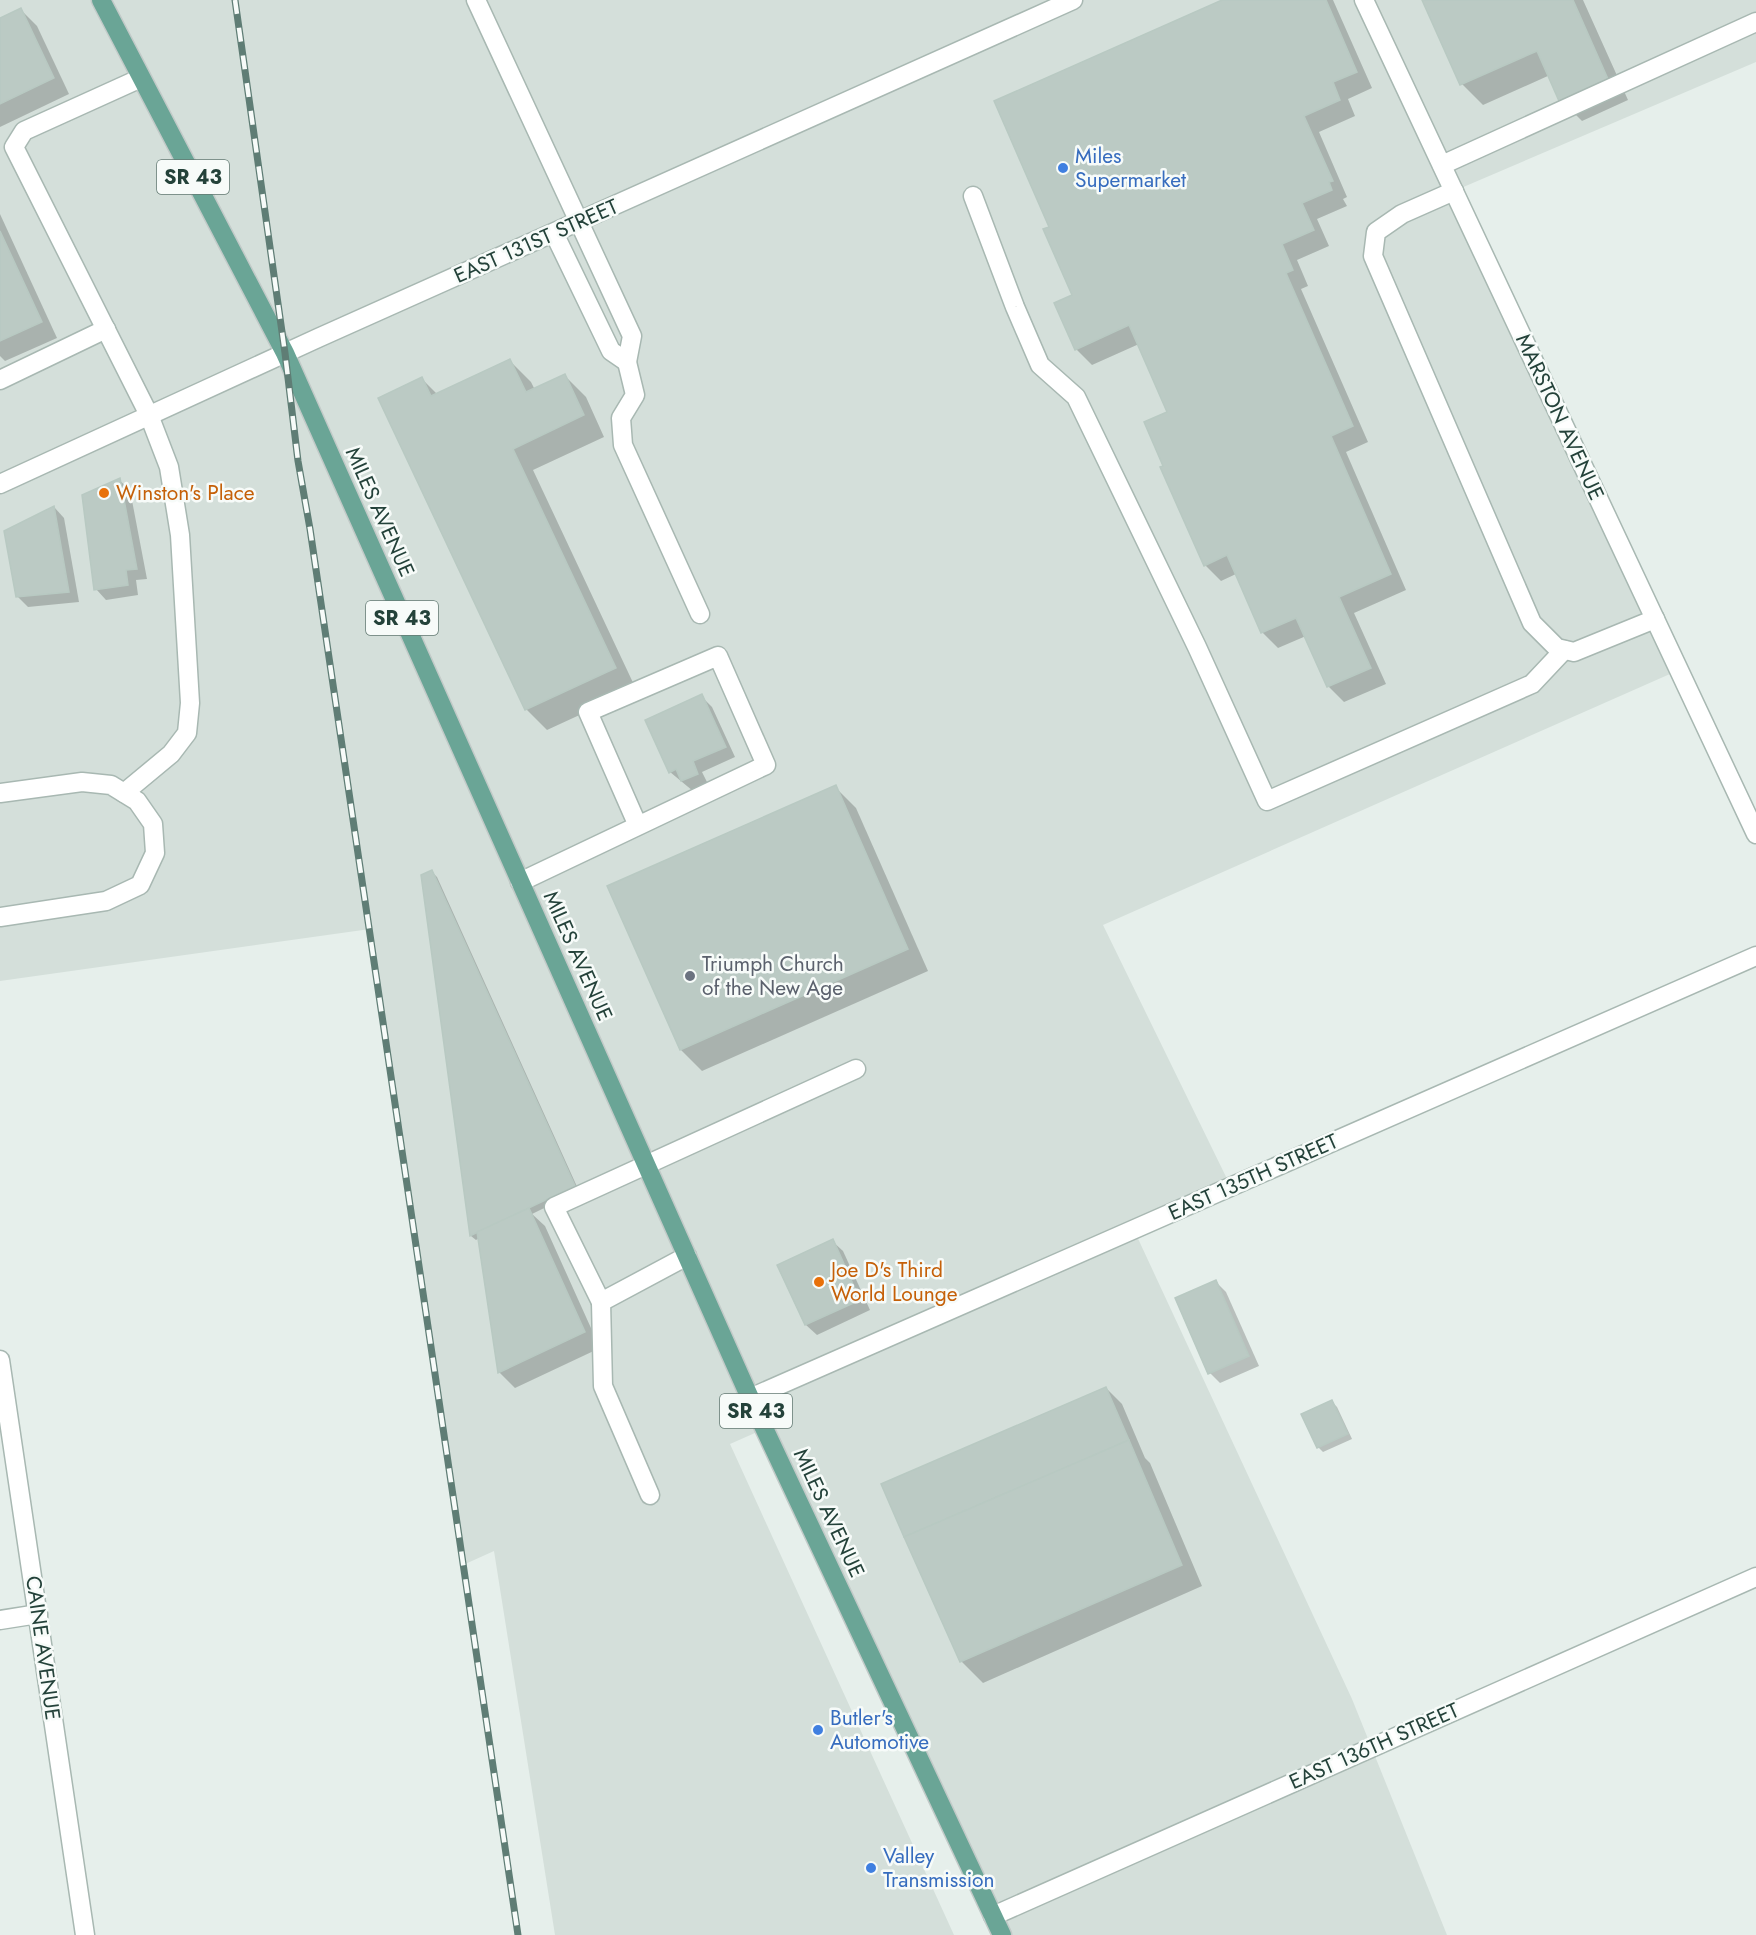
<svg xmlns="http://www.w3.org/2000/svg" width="1756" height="1935" font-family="Jost,sans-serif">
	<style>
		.built { fill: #d4dfda }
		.shadow { fill: #0003 }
		.building { fill: #bbcac4; stroke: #b8c9c2; stroke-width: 1.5 }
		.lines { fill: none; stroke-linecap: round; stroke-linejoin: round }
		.minor-casing { stroke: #a8b8b2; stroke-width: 21 }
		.major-casing { stroke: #c2cac8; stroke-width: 21 }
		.minor { stroke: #fff; stroke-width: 18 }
		.major { stroke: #6aa596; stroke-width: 18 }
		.rail-casing { stroke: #5f7d75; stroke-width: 7 }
		.rail { stroke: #f7fbf9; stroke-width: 4.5; stroke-dasharray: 14; stroke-linecap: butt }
		.shop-dot { fill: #3f7fe0; stroke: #f7fbf9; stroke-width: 2 }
		.food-dot { fill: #e8710a; stroke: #f7fbf9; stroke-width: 2 }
		.worship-dot { fill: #6b7280; stroke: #f7fbf9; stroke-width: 2 }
		.labels { text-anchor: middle; stroke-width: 5; stroke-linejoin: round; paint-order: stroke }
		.shield { fill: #f7fbf9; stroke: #637a73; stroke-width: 1.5 }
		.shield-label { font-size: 20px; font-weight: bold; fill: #24423a }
		.shop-label { font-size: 21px; fill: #366cbe; stroke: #f7fbf9; text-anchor: start }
		.street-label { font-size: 21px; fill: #24423a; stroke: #f7fbf9 }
		.food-label { font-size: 21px; fill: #c56008; stroke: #f7fbf9; text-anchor: start }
		.worship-label { font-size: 21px; fill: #5b616d; stroke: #f7fbf9; text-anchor: start }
	</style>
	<rect width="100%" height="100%" fill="#e6efeb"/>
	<polygon class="built" points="0,0 1756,0 1756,62 1454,191 1679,670 1103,925 1231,1187 1134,1230 1352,1699 1447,1935 1002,1935 764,1429 730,1444 954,1935 555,1935 494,1551 463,1565 370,929 0,981"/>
	<g class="shadow">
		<polygon points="1226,0 1333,0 1372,88 1348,99 1355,116 1319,132 1347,197 1343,199 1347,206 1317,219 1329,246 1297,260 1308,286 1301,289 1368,442 1346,452 1406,590 1354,613 1386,684 1344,702 1328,686 1306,636 1278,648 1262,632 1236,574 1221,581 1205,565 1165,467 1169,412 1139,344 1092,365 1076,349 1074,295 1051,228"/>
		<polygon points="1424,0 1583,0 1628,100 1582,121 1561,100 1550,75 1483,105 1462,84"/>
		<polygon points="21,10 37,26 69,94 0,127 0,20"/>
		<polygon points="0,214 57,338 5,361 0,356"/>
		<polygon points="510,361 531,382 535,390 565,376 586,397 604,437 533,470 636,689 547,730 526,709 422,379 438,395"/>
		<polygon points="119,480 130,490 147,579 136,580 138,595 106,600 96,589"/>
		<polygon points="54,507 64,518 79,602 28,607 17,596"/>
		<polygon points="701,696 712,707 735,757 702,772 708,784 693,791 670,772"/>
		<polygon points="835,787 856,808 928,971 702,1071 681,1050 609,887"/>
		<polygon points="432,872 437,877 579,1191 532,1214 545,1226 600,1348 515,1388 499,1372 479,1238 476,1240 471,1236"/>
		<polygon points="832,1241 843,1251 870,1310 817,1335 806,1325 779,1266"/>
		<polygon points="1215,1281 1226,1292 1259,1366 1220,1383 1210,1373"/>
		<polygon points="1106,1388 1122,1404 1145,1458 1150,1463 1202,1586 983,1683 962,1662 906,1536"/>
		<polygon points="1332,1402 1337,1407 1352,1439 1323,1452 1318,1447"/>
	</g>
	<g class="building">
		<polygon points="1222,0 1326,0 1357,72 1333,82 1340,100 1304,116 1333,181 1329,182 1332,190 1302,203 1314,230 1282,244 1293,270 1286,273 1353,426 1331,436 1391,574 1339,597 1371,668 1327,687 1296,618 1261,633 1227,555 1204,566 1160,467 1163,466 1144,422 1167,412 1129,325 1075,350 1054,303 1072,295 1043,229 1049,227 994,101"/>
		<polygon points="1422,0 1573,0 1608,79 1559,101 1537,51 1460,85"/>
		<polygon points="21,8 54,78 0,104 0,18"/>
		<polygon points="0,231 42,322 0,341"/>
		<polygon points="510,359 526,392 565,374 584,415 513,449 616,668 525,710 378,398 422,377 431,396"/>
		<polygon points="120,478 137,569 126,570 128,585 94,590 82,495"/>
		<polygon points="54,506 69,592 16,597 4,531"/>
		<polygon points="702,694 726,747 693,761 698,774 681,781 676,769 669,773 645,720"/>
		<polygon points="836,785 908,949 680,1050 607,886"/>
		<polygon points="432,870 575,1186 470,1236 421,875"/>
		<polygon points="529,1208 585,1332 498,1373 477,1232"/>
		<polygon points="833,1239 860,1300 805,1325 777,1265"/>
		<polygon points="1216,1280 1249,1356 1208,1374 1175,1298"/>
		<polygon points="1106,1387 1129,1440 904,1537 881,1484"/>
		<polygon points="1332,1400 1348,1434 1317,1448 1301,1414"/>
		<polygon points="1129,1440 1182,1565 960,1662 904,1537"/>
	</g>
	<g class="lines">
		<defs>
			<g id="minor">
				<polyline points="476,0 632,336 627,362 611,351 554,233"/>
				<polyline points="1364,0 1756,834"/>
				<polyline points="1442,165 1756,22"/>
				<polyline points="1454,191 1402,214 1376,232 1373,256 1532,623 1557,648 1574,652 1655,619"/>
				<polyline points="973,196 1015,307 1040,365 1076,397 1197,647 1267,801 1532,684 1564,650"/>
				<polyline points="627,362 635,395 621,418 623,445 700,614"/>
				<polyline points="0,380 106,329"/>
				<polyline points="0,484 318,338 1073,0"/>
				<polyline points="0,793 82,782 111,785 137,801 153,824 155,853 140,885 106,901 0,917"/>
				<polyline points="124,793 171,754 187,733 190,703 180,535 169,467 149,415 14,147 24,131 141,78"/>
				<polyline points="520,882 766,765 718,656 588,712 638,826"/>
				<polyline points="687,1256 601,1302 554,1207 856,1069"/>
				<polyline points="601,1302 603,1386 650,1495"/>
				<polyline points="0,1360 85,1935"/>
				<polyline points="750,1398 1756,956"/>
				<polyline points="0,1620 38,1614"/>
				<polyline points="993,1916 1756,1577"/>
			</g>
			<polyline id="major" points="101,0 285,353 750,1398 1002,1935"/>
		</defs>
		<use href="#minor" class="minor-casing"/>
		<use href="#major" class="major-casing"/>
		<use href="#minor" class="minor"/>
		<use href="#major" class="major"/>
		<defs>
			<polyline id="rail" points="235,0 285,353 298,461 310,529 518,1935"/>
		</defs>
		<use href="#rail" class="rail-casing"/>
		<use href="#rail" class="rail"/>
	</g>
	<g class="shop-dot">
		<circle cx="1063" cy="168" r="6"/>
		<circle cx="818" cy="1730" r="6"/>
		<circle cx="871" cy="1868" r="6"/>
	</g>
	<g class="food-dot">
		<circle cx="104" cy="493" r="6"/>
		<circle cx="819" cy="1282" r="6"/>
	</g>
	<circle class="worship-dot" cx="690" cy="976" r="6"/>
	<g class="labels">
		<g class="shield">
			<rect x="157" y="160" width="72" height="34" rx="4.5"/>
			<rect x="366" y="601" width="72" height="34" rx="4.5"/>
			<rect x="720" y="1394" width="72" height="34" rx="4.5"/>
		</g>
		<g class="shield-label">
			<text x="193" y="184">SR 43</text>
			<text x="402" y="625">SR 43</text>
			<text x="756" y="1418">SR 43</text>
		</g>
		<g class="shop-label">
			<text x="1075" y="163">Miles<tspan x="1075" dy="24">Supermarket</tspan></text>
			<text x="830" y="1725">Butler's<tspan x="830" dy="24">Automotive</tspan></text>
			<text x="883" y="1863">Valley<tspan x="883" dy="24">Transmission</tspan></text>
		</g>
		<g class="street-label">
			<text transform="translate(536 241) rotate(-24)" y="7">EAST 131ST STREET</text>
			<text transform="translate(1560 417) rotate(65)" y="7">MARSTON AVENUE</text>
			<text transform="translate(380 512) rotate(66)" y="7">MILES AVENUE</text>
			<text transform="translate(578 956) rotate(66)" y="7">MILES AVENUE</text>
			<text transform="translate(1253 1177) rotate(-24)" y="7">EAST 135TH STREET</text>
			<text transform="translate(829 1513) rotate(65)" y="7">MILES AVENUE</text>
			<text transform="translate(43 1648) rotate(82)" y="7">CAINE AVENUE</text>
			<text transform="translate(1374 1746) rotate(-24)" y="7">EAST 136TH STREET</text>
		</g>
		<g class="food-label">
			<text x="116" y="500">Winston's Place</text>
			<text x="831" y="1277">Joe D's Third<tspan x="831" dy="24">World Lounge</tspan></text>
		</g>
		<g class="worship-label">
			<text x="702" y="971">Triumph Church<tspan x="702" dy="24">of the New Age</tspan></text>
		</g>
	</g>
</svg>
